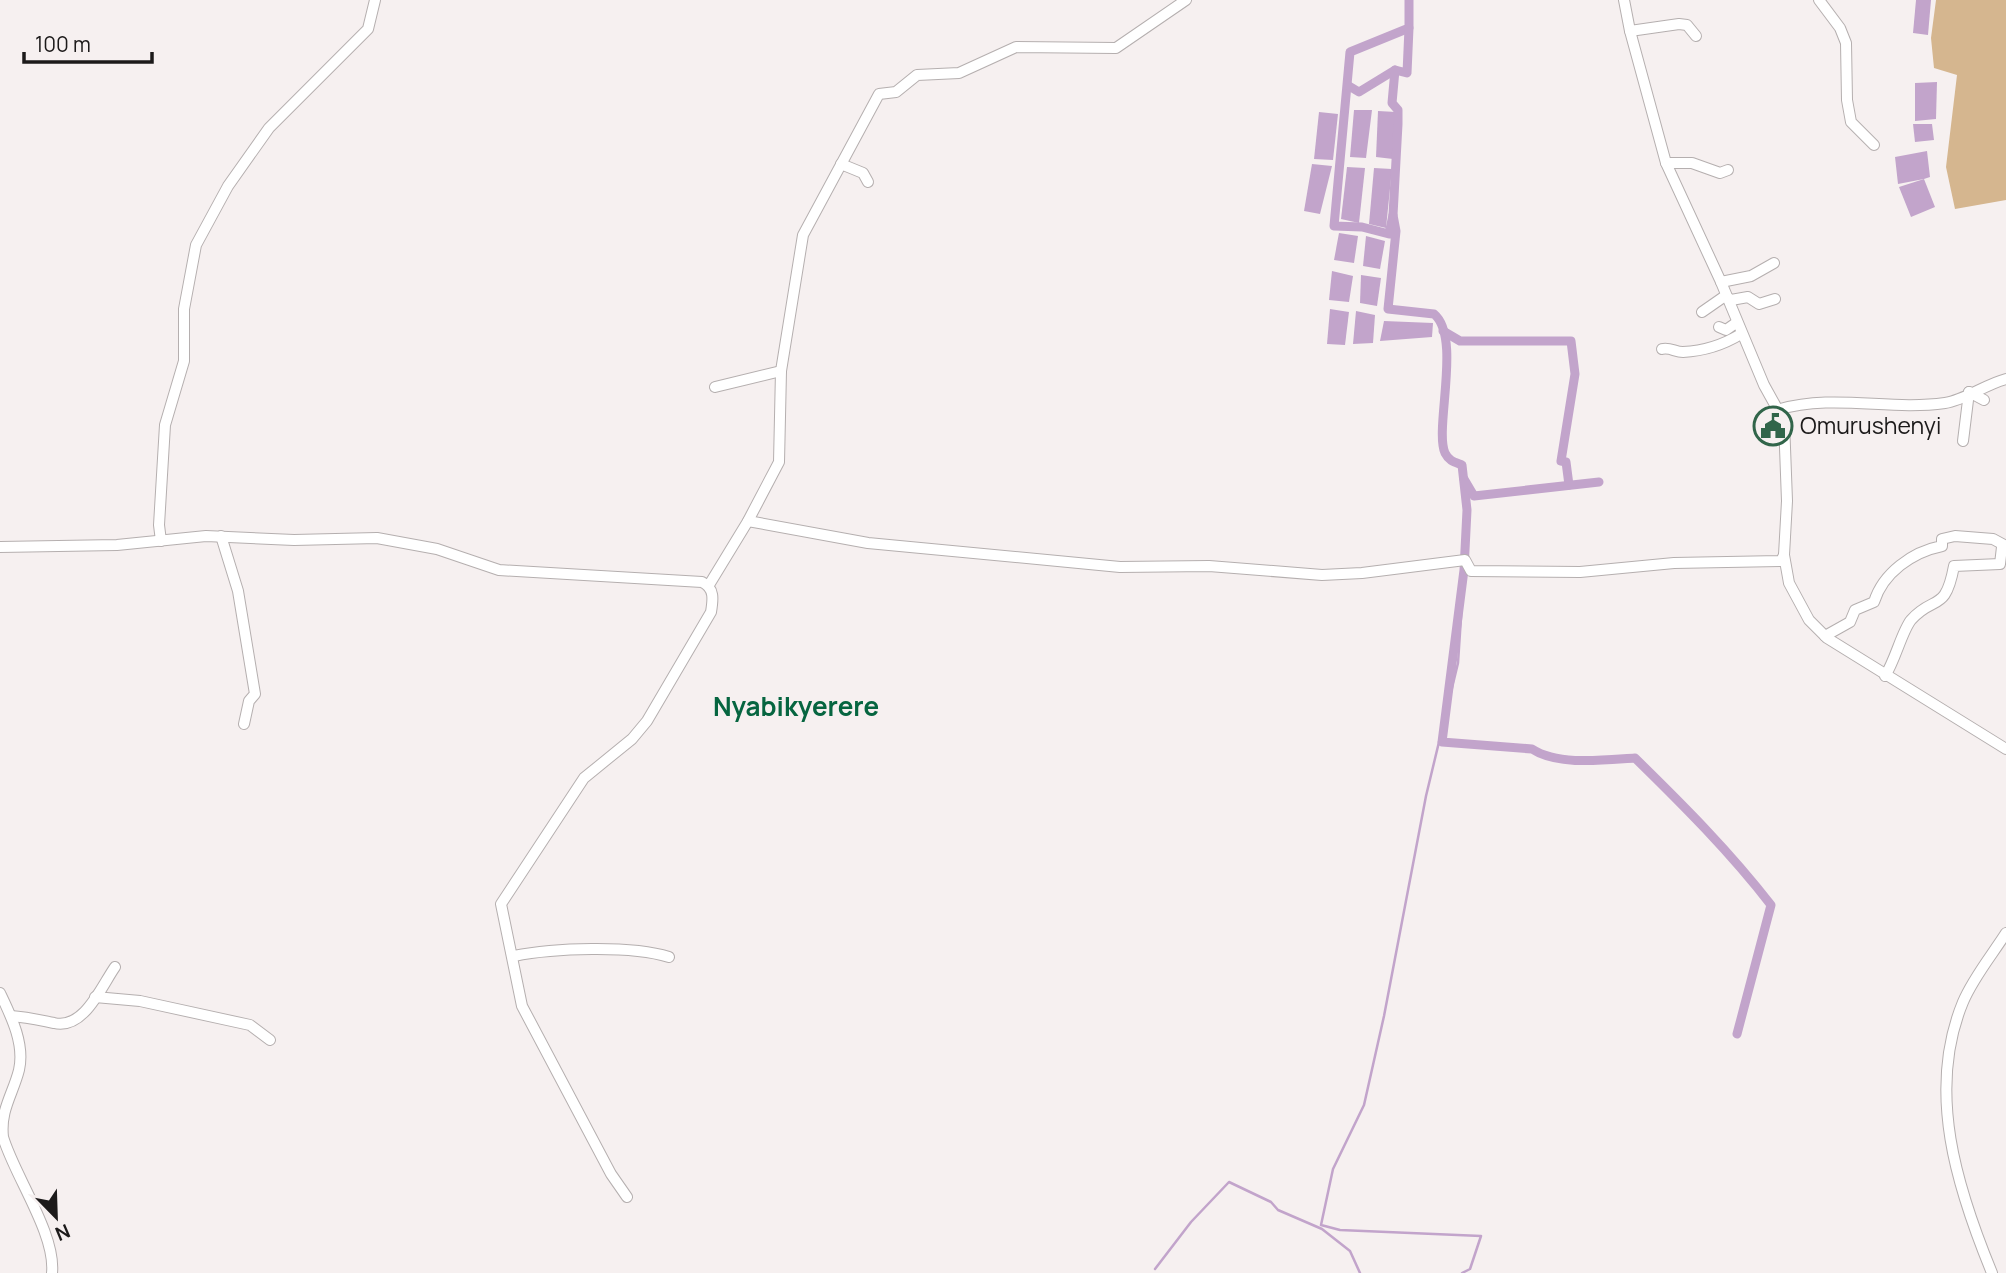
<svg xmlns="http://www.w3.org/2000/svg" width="2006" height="1273" font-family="Manrope,sans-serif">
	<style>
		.forest { fill: #d5b68f }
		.water { fill: #c2a4cb }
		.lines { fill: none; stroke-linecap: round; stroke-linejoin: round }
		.stream { stroke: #c2a4cb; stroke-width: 2.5 }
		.canal { stroke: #c2a4cb; stroke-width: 9 }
		.street-casing { stroke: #b5afaf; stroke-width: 12 }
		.street { stroke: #fff; stroke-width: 10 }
		.labels { text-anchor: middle; stroke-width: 6; stroke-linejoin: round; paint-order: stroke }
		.poi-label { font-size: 23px; fill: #1c1a1a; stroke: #f6f0f0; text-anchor: start }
		.quarter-label { font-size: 26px; font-weight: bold; fill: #066540; stroke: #f6f0f0 }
	</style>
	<rect width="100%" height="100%" fill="#f6f0f0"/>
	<polygon class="forest" points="1936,0 2006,0 2006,200 1955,209 1946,167 1957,75 1934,68 1931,38"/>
	<g class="water">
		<polygon points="1916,0 1931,0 1928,35 1913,33"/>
		<polygon points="1937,82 1936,119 1915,121 1915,83"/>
		<polygon points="1354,110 1372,110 1366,158 1350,157"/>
		<polygon points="1378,111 1396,112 1393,159 1376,157"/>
		<polygon points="1319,112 1338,114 1333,160 1314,159"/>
		<polygon points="1913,124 1932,124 1934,140 1915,142"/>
		<polygon points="1927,151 1930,177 1924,179 1935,207 1911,217 1899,187 1924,179 1898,184 1895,157"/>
		<polygon points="1312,164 1332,166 1320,214 1304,211"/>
		<polygon points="1347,167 1365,168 1359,223 1341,219"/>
		<polygon points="1374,168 1392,169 1386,228 1369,224"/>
		<polygon points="1339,233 1358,236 1354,263 1334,260"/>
		<polygon points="1366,236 1385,241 1380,269 1363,266"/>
		<polygon points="1332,271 1353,276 1349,302 1329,300"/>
		<polygon points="1361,275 1381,278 1377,306 1360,303"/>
		<polygon points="1330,309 1349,312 1345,345 1327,344"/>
		<polygon points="1356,311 1375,315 1373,343 1353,344"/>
		<polygon points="1384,321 1433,323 1432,337 1380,341"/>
	</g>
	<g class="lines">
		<g class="stream">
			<polyline points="1155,1269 1191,1222 1229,1182 1271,1202 1278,1210 1322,1229 1350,1251 1360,1273"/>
			<polyline points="1462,1273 1470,1269 1481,1236 1340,1230 1321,1225 1333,1169 1364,1105 1384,1016 1426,796 1458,663 1463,587"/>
		</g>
		<g class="canal">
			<path d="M 1409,0 L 1409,28 L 1350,52 L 1334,226 L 1362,227 L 1389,234 L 1393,215 L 1396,231 L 1388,309 L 1434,314 C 1462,337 1434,429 1445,453 C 1449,461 1454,462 1462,465 L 1467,510 L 1464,570 L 1442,742 L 1532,749 C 1558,766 1604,760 1635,758 C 1683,805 1730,852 1771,905 L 1737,1034"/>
			<polyline points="1349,86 1359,92 1395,70 1407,73 1409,28"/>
			<polyline points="1393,215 1398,124 1398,110 1392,103 1395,70"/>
			<polyline points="1443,331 1460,341 1571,341 1575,374 1561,461 1566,462 1569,485"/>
			<polyline points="1464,479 1474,496 1599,482"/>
		</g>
		<defs>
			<g id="street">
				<polyline points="1624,0 1630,31 1666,163 1721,282 1764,385 1784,421 1787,501 1784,555 1789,583 1809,620 1827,638 2006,749"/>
				<polyline points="1819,0 1840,28 1846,43 1847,100 1851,122 1874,145"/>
				<polyline points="1630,31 1679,24 1687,25 1696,36"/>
				<polyline points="1666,163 1692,163 1720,173 1728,170"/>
				<polyline points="841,164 863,173 868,182"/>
				<polyline points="1721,282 1751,276 1774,263"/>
				<polyline points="1702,312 1725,296 1731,300 1748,297 1759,304 1775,299"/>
				<polyline points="1719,327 1726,330 1736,323"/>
				<path d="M 1662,349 C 1670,347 1675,352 1683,352 C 1704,351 1723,345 1741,334"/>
				<polyline points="715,387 781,371"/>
				<polyline points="1969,392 1984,400"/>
				<path d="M 1777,410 C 1834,393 1888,411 1945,403 C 1965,400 1986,384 2006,379"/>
				<polyline points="1963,441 1969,392"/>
				<polyline points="748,521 868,543 1120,567 1209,566 1322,575 1362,573 1465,560 1471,571 1580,572 1674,563 1781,561 1784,555"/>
				<polyline points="221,536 238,591 255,694 249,701 244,724"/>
				<polyline points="161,541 159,525 165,425 184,361 184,309 196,245 228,186 269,128 368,29 375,0"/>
				<path d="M 0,547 L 117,545 L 206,536 L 294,540 L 377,538 L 437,549 L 499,570 L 702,582 C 715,588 713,600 711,612 L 647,721 L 632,739 L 584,778 L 501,904 L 522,1006 L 611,1174 L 627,1197"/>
				<polyline points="709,585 748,521 779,462 781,371 803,235 879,94 896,92 917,75 959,73 1016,47 1116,48 1186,0"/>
				<path d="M 1825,636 L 1850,622 L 1855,610 L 1874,602 C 1883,573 1912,552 1942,546 L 1942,539 L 1955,536 L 1993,539 L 2006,546"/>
				<path d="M 1885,676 C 1895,661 1902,631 1911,620 C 1934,594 1945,614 1954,566 L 2000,564 L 2002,547"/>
				<path d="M 514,956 C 553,948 631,945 669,957"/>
				<path d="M 0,993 C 11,1016 25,1044 19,1070 C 13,1094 0,1110 3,1137 C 14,1175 56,1234 52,1273"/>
				<polyline points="95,997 140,1001 250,1025 270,1040"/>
				<path d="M 11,1016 C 27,1017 39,1020 54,1023 C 84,1030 101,987 115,967"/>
				<path d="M 1992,1273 C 1957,1188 1926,1091 1963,1002 C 1973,978 1992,955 2006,933"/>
			</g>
		</defs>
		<use href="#street" class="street-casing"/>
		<use href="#street" class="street"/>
	</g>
	<defs>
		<symbol id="civic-ring" viewBox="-11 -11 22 22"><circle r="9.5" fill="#f6f0f0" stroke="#31654a" stroke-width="1.5"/><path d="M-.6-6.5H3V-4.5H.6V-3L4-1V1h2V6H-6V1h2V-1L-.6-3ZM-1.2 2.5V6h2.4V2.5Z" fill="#31654a"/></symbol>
	</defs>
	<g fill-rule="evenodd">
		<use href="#civic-ring" x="1751" y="404" width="44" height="44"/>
	</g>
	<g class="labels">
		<g class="poi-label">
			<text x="1800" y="434">Omurushenyi</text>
		</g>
		<g class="quarter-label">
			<text x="796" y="716">Nyabikyerere</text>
		</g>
	</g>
	<g transform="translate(56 1217) rotate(157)" stroke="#f6f0f0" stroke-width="5" paint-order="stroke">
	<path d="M0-5L12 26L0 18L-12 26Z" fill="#1c1a1a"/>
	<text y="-10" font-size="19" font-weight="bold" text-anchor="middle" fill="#1c1a1a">N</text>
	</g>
	<path d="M24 52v10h128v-10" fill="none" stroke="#1c1a1a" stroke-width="3.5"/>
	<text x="35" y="52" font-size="21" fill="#1c1a1a" stroke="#f6f0f0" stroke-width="5" paint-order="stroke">100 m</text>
</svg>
